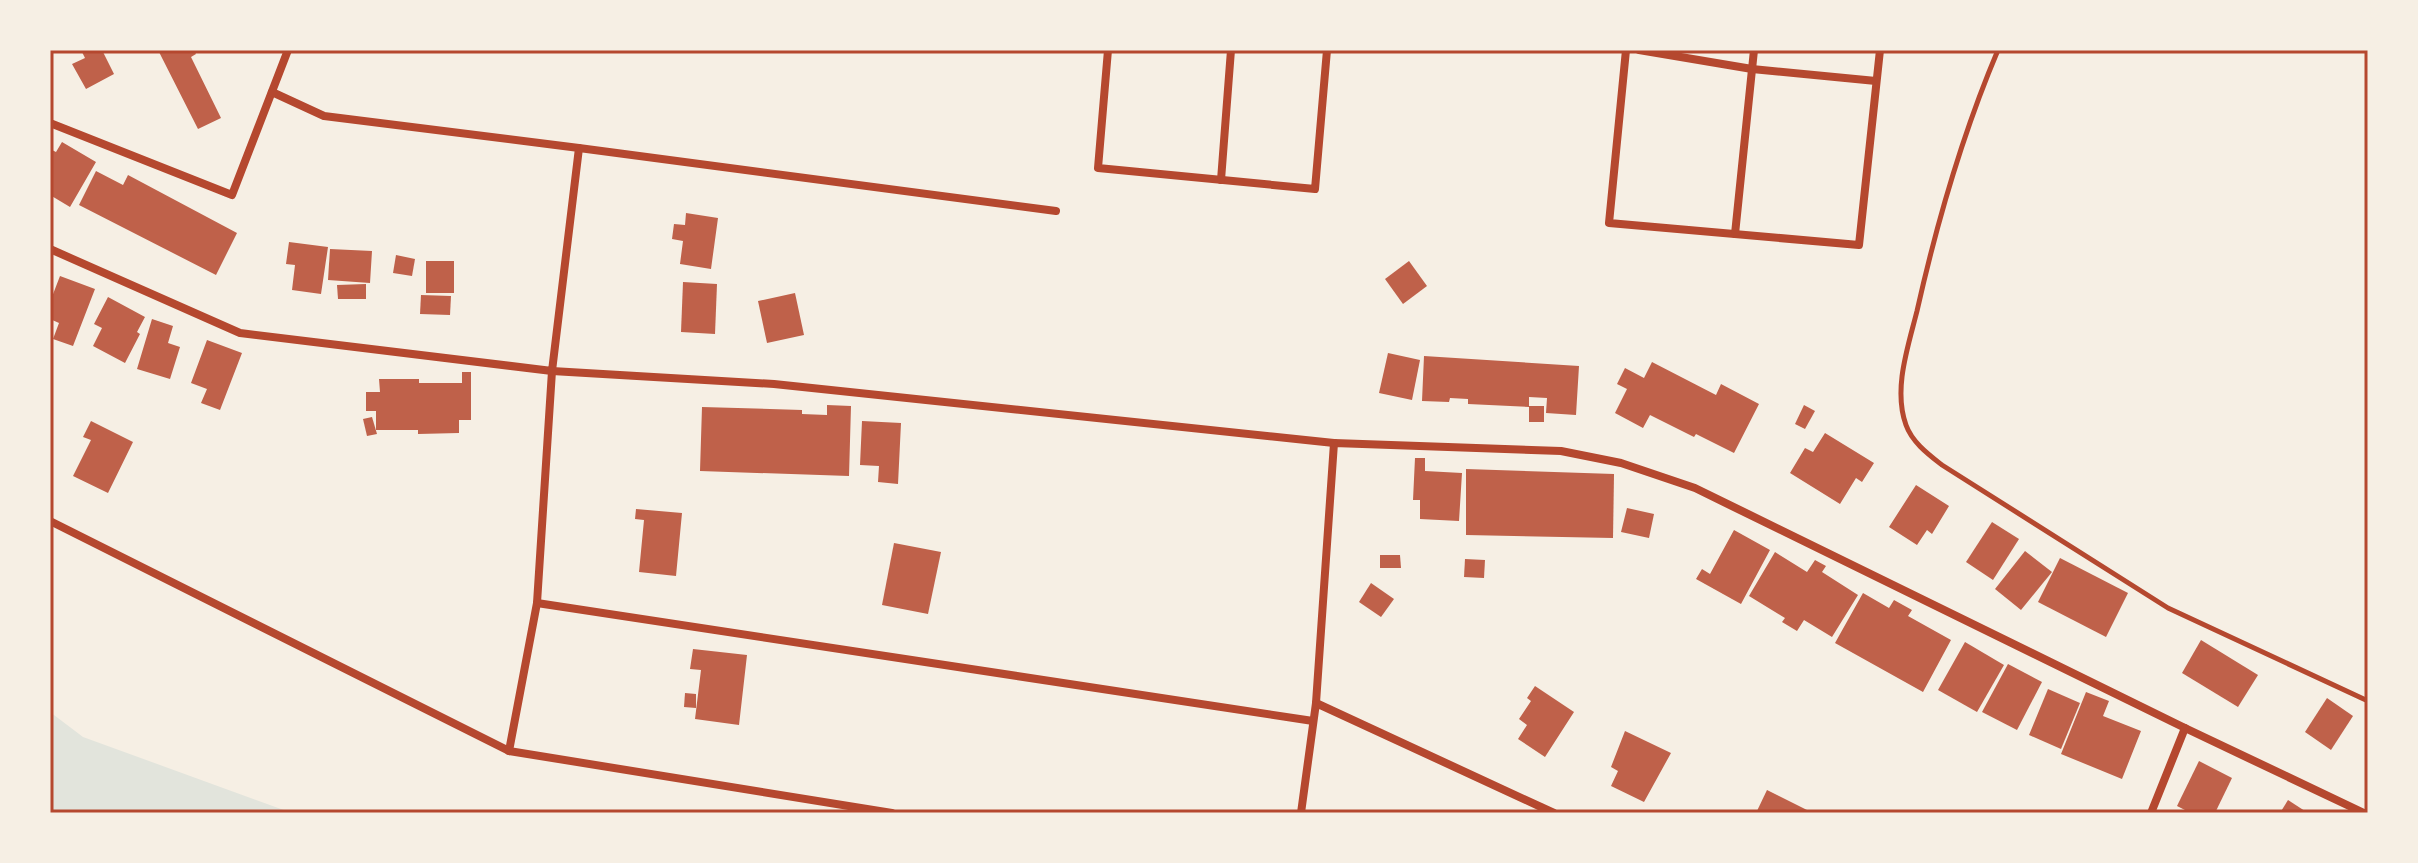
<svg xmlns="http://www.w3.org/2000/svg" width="2418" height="863" font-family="'Noto Serif',serif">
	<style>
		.green { fill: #e2e4dc }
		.building { fill: #bf614a }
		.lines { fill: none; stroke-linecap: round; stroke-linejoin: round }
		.service { stroke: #b5482f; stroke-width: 5 }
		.minor { stroke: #b5482f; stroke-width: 8 }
		.neatline { fill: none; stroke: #b5482f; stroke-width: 3 }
	</style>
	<rect width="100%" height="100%" fill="#f6efe4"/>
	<polygon class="green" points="50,712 83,737 292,813 50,813"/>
	<g class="building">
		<polygon points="81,50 102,50 114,74 86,89 72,64 85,58"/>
		<polygon points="158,50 194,50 196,54 191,57 221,118 198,129"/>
		<polygon points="62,142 96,162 70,207 50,195 50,149 56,152"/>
		<polygon points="96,171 123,185 128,175 237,233 216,275 79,205"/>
		<polygon points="686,213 718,218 711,269 680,264 683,241 672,239 674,224 685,225"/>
		<polygon points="289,242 328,247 321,294 292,290 295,265 286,264"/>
		<polygon points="330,249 372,251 370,283 328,280"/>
		<polygon points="396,255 415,259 412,276 393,273"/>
		<rect x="426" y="261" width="28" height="32"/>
		<polygon points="1409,261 1427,286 1403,304 1385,279"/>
		<polygon points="60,276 95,289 73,346 53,339 59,323 50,319 50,302"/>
		<polygon points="683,282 717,284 715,334 681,332"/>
		<polygon points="366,284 366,299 338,299 337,285"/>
		<polygon points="795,293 804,335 767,343 758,301"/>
		<polygon points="421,295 451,296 450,315 420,314"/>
		<polygon points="108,297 145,317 137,332 140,334 125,363 93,346 102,328 94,324"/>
		<polygon points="152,319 173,326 168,343 180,347 170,379 137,369"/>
		<polygon points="207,340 242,353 220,410 201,403 207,389 191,383"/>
		<polygon points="1388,353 1420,360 1412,400 1379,393"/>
		<polygon points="1424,356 1579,366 1576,415 1546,413 1547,398 1529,397 1529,407 1468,404 1468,399 1450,398 1449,402 1422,401"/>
		<polygon points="1652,362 1716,395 1721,384 1759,404 1734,453 1696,434 1694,437 1650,415 1643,428 1615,413 1627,389 1617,384 1625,368 1644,378"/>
		<polygon points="462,372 471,372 471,420 459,420 459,433 418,434 418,430 376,430 376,411 366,411 366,392 380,392 379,379 419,379 419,383 462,383"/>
		<polygon points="827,405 851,406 849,476 700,471 702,407 802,410 802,414 827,415"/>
		<polygon points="1804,405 1815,411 1805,429 1795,424"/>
		<rect x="1529" y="406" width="15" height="16"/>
		<polygon points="372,417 377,434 367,436 363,419"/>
		<polygon points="91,421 133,442 108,493 73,476 91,440 83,437"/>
		<polygon points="862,421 901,423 898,484 878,482 879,466 860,465"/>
		<polygon points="1825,433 1874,463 1862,482 1856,478 1840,504 1790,473 1805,448 1813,452"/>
		<polygon points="1415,458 1425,458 1425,471 1462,473 1459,521 1420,519 1420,500 1413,500"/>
		<polygon points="1466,469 1614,474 1613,538 1466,535"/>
		<polygon points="1916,485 1949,506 1932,534 1927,530 1917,545 1889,527"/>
		<polygon points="1627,508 1654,514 1649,538 1621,532"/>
		<polygon points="636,509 682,513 676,576 639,572 644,520 635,519"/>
		<polygon points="1992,522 2019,539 1993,580 1966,562"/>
		<polygon points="1734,530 1770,550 1741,604 1696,579 1702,569 1710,574"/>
		<polygon points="894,543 941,552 928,614 882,605"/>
		<polygon points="2025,551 2052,572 2021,610 1995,589"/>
		<polygon points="1775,552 1807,572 1815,560 1826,566 1822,572 1858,595 1832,637 1804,620 1797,631 1782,622 1785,618 1749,596"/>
		<polygon points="1380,555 1400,555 1401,568 1380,568"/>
		<polygon points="2060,558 2128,593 2106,637 2038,602"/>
		<polygon points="1465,559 1485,560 1484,578 1464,577"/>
		<polygon points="1371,583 1394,599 1381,617 1359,602"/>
		<polygon points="1863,593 1889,608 1894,600 1912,610 1908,616 1951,640 1923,692 1835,643"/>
		<polygon points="2201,640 2258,675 2238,707 2182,673"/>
		<polygon points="1965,642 2004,665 1977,712 1938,690"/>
		<polygon points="693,649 747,655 739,725 695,719 701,670 690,669"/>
		<polygon points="2008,664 2042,682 2017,730 1982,712"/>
		<polygon points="1535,686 1574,712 1545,757 1518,739 1527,725 1519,719 1531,701 1527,698"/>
		<polygon points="2048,689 2080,703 2061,749 2029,735"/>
		<polygon points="2086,692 2109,701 2103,716 2141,731 2122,779 2061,754"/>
		<polygon points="685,693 696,694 696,708 684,707"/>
		<polygon points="2327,698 2353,716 2331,750 2305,732"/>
		<polygon points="1625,731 1671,753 1644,802 1611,786 1618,771 1611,767"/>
		<polygon points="2199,761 2232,778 2215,813 2191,813 2177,806"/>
		<polygon points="1767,790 1813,813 1756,813"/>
		<polygon points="2288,800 2308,813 2280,813"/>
	</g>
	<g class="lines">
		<path class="service" d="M 1998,50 C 1962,135 1937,222 1917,311 C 1908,347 1893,389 1906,425 C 1912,442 1928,454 1942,465 L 2168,608 L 2368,701"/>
		<g class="minor">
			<polyline points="1108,50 1098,168 1315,189 1327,50"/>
			<polyline points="1626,50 1609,223 1859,245 1880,50"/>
			<polyline points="1639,50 1752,69 1876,81"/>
			<polyline points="50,123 232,195 288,50"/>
			<polyline points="579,148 1056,211"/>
			<polyline points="1221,180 1231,50"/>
			<polyline points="1735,234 1754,50"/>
			<polyline points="50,249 240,333 552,371 579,148 324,116 272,92"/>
			<polyline points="50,521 509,751"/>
			<polyline points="537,603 1313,721"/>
			<polyline points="1316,703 1334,443 1561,451 1621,463 1695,488 2185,728 2364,813"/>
			<polyline points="892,813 509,751 537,603 552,371 774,384 1334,443"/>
			<polyline points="1301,813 1316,703 1554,813"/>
			<polyline points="2151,813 2185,728"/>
		</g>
	</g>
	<rect width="2418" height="863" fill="none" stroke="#f6efe4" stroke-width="104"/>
	<rect x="52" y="52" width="2314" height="759" class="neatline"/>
</svg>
